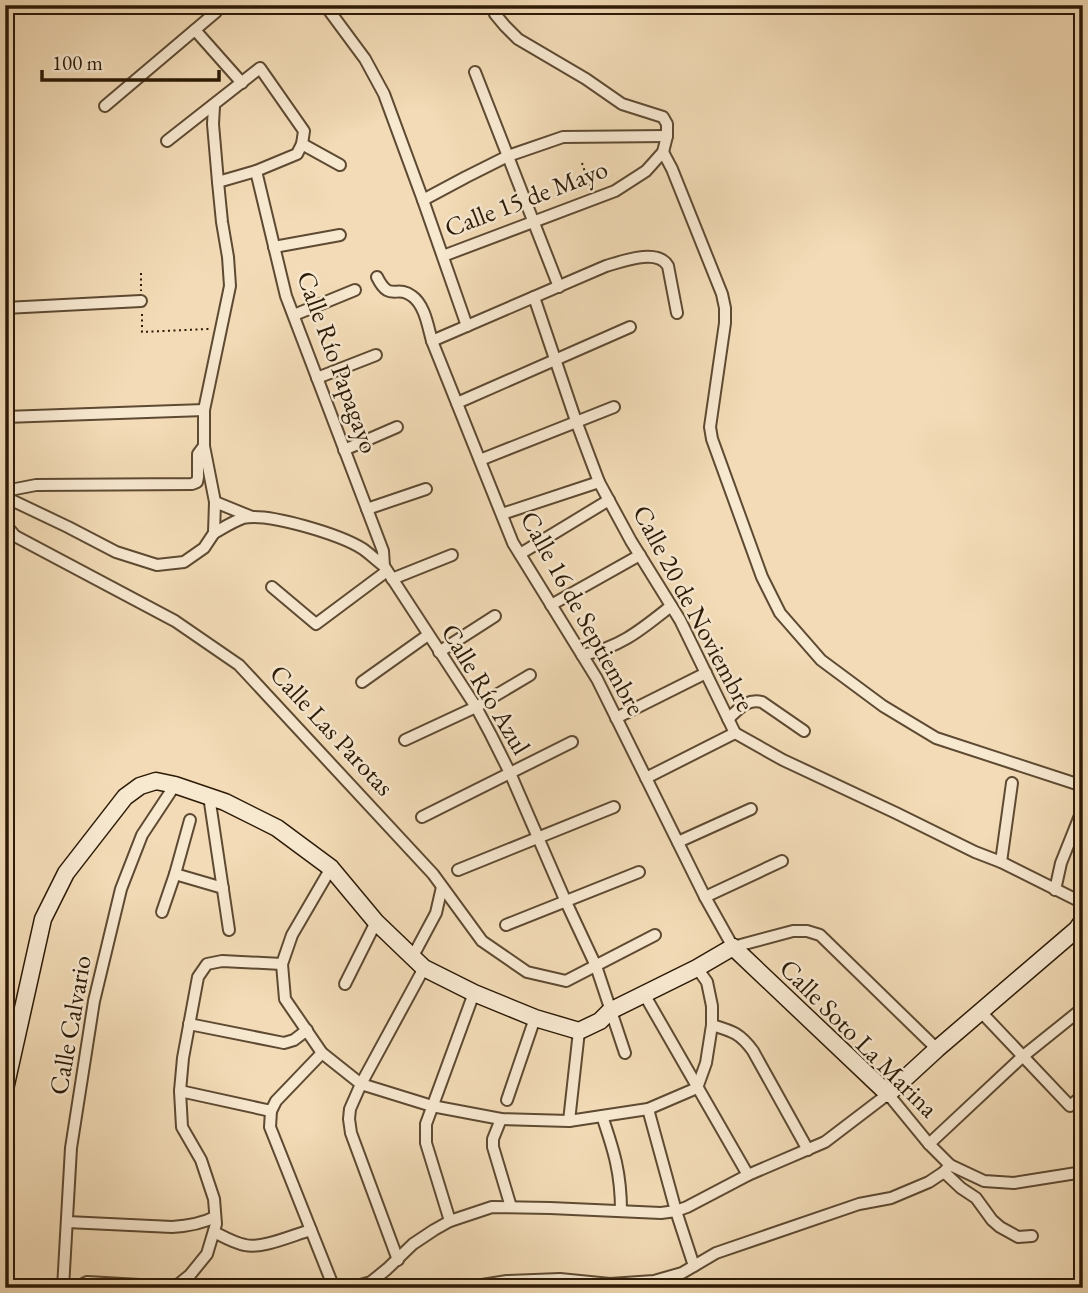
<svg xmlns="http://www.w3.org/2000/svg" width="1088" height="1293" font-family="'EB Garamond',serif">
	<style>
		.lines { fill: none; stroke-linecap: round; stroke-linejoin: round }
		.street-casing { stroke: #5e4a32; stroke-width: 14 }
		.secondary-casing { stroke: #2c1a06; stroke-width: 19 }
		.path { stroke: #2c1a06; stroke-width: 2; stroke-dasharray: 2 3.5; stroke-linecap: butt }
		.street { stroke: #f7e8d0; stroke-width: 10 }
		.secondary { stroke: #f7e8d0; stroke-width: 16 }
		.labels { text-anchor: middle; stroke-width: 5; stroke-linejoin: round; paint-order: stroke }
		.street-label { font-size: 26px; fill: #2c1a06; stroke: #f7e8d0 }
	</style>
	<rect width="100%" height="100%" fill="#f2dbb6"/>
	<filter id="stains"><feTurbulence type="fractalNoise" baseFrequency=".00286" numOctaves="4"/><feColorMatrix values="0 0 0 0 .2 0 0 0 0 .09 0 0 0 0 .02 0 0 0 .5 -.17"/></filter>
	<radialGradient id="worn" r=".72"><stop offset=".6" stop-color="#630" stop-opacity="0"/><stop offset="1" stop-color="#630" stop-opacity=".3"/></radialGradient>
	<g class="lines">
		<defs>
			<g id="street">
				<polyline points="325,5 365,59 384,94 423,200 467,326"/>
				<polyline points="195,30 242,83"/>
				<polyline points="475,72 559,287"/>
				<polyline points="105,106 216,12"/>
				<polyline points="214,106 213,124 218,182 222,222 228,257 230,286 204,410 204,446 215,502 214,533"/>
				<polyline points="167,141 260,68 304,131 302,144 297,154 256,171 218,182"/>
				<polyline points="302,144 340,165"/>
				<polyline points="663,152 672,169 722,294 725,308 725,323 710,427 712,439 762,577 780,613 821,660 883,706 936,738 1083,786"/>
				<polyline points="256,171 286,296 383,551 384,566"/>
				<polyline points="423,200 466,177 508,156 563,137 667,136"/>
				<polyline points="274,247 340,235"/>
				<polyline points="443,256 615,191 646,171 663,152 667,136 667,124 663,117 622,104 586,79 518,39 505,26 495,14 492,5"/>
				<path d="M 377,277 C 390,303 396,284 412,296 C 425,305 428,327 432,341 L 513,543 L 597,679 L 705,897 L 733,947 L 793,931 L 807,931 L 820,935 L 937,1049"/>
				<polyline points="534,297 576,421 599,482 631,541 680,620 735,733 783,760 896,813 975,852 1001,862 1083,903"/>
				<polyline points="5,308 141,301"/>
				<polyline points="294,315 355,290"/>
				<path d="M 432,341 L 606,266 C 623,261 658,248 668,266 L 677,313"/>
				<polyline points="317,378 376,355"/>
				<polyline points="457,403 630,327"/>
				<polyline points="5,417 204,410"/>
				<polyline points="344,450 397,427"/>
				<polyline points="480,460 614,407"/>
				<polyline points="5,491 36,485 192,484 197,482 198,477 198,454 204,446"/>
				<polyline points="5,497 68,527 116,552 157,565 184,562 204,548 214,533"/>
				<polyline points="215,502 252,517"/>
				<polyline points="367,509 426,489"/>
				<polyline points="502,514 599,482"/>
				<polyline points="5,524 15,536 175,621 239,665 433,874 482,941 527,972 566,981 655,935"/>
				<path d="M 214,533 C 223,528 234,521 243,518 C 268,512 341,535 363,549 C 370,554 377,561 384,566 L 476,707 L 491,735 L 510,773 L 566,902 L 596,966 L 625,1053"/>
				<polyline points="520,554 609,500"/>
				<polyline points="392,579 452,555"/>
				<polyline points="272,587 316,624 387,571"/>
				<polyline points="551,605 640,555"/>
				<polyline points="439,652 495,616"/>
				<path d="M 582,655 C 620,648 642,629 671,606"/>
				<polyline points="362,682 428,635"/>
				<polyline points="616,718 706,673"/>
				<path d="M 728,719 C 739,709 747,698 762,702 L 804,731"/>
				<polyline points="405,740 476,707 530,675"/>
				<polyline points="646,778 735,733"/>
				<polyline points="209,796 229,930"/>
				<polyline points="422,817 572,742"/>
				<polyline points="678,842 751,809"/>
				<polyline points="1001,862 1012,783"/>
				<polyline points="331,868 292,935 282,964 285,999 322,1053 361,1084 432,1106 501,1119 569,1121 648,1109 697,1088 706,1063 712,1025 712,1006 707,982 697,968"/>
				<polyline points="458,870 614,807"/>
				<polyline points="175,874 223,888"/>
				<polyline points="1055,890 1061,863 1083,808"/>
				<polyline points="705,897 782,861"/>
				<polyline points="162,912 175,874 190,820"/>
				<polyline points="506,925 639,872"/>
				<polyline points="413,956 436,913 442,887"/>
				<polyline points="345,984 376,922"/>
				<polyline points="644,994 748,1175"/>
				<polyline points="981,1012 1070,1106 1083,1095"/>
				<polyline points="189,1024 284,1043 294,1040 307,1030"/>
				<path d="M 712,1025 C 732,1031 740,1033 753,1051 L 808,1150"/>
				<polyline points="322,1053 276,1101 271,1111 270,1127 334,1288"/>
				<polyline points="180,1091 271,1111"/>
				<polyline points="507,1100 535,1018"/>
				<polyline points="648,1109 676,1211 694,1266"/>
				<path d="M 602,1116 C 614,1151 621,1173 621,1211"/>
				<polyline points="501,1119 493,1139 493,1147 511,1207"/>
				<polyline points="569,1121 579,1031"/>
				<polyline points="929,1144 1022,1057 1083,1008"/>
				<polyline points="944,1172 961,1188 976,1198 992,1220 1000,1227 1018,1237 1032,1236"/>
				<polyline points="450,1221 426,1143 426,1124 474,993"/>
				<path d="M 67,1222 L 172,1227 C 188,1226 201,1224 215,1217"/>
				<path d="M 214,1232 C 224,1237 234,1243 245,1245 C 263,1249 293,1235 311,1230"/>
				<polyline points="398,1260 351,1133 349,1119 350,1109 361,1084 424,968"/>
				<polyline points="63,1288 71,1148 94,1001 121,889 142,835 175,785"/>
				<polyline points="80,1288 83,1284 87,1282 175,1287"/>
				<polyline points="174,1288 190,1275 207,1254 216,1224 214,1199 201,1160 182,1127 180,1091 183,1058 198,977 207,964 222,961 282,964"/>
				<polyline points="350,1288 371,1282 387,1269 413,1244 434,1230 450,1221 492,1207 550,1208 661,1213 676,1211 687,1207 748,1175 825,1142 888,1094 929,1144 950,1165 984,1181 1014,1183 1083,1172"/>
				<polyline points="476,1288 482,1285 507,1281 560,1279 610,1284 654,1281 682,1273 716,1253 859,1204 891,1198 929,1182 944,1172 950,1165"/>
			</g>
			<polyline id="secondary" points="5,1089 43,919 66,873 125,797 140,786 156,781 175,785 225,802 277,828 331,868 376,922 424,968 474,993 535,1018 579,1031 600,1021 610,1011 697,968 733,947 888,1094 937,1049 1077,929 1083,920"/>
		</defs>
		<use href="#street" class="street-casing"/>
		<use href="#secondary" class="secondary-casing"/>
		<g class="path">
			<polyline points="582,163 590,187"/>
			<polyline points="141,273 141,291"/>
			<polyline points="142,314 142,332 209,329"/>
		</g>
		<use href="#street" class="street"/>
		<use href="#secondary" class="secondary"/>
	</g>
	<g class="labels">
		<g class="street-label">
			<text transform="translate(526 198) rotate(-21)" y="9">Calle 15 de Mayo</text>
			<text transform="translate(338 362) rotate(70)" y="9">Calle Río Papagayo</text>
			<text transform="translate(694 608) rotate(62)" y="9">Calle 20 de Noviembre</text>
			<text transform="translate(583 613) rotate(61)" y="9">Calle 16 de Septiembre</text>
			<text transform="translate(486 689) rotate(59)" y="9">Calle Río Azul</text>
			<text transform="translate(332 730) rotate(47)" y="9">Calle Las Parotas</text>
			<text transform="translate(70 1025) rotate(-80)" y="9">Calle Calvario</text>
			<text transform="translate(859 1038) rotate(45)" y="9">Calle Soto La Marina</text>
		</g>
	</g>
	<rect width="1088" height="1293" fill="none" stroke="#f2dbb6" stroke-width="28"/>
	<rect x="7" y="7" width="1074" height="1279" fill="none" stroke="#2c1a06" stroke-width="3.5"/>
	<rect x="14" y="14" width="1060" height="1265" fill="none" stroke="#2c1a06" stroke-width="2"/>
	<path d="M42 70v10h177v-10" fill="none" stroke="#2c1a06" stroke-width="3.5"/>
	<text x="52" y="70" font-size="21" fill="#2c1a06" stroke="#f7e8d0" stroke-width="5" paint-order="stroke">100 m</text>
	<rect width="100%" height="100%" filter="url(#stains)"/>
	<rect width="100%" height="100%" fill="url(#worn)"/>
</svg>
